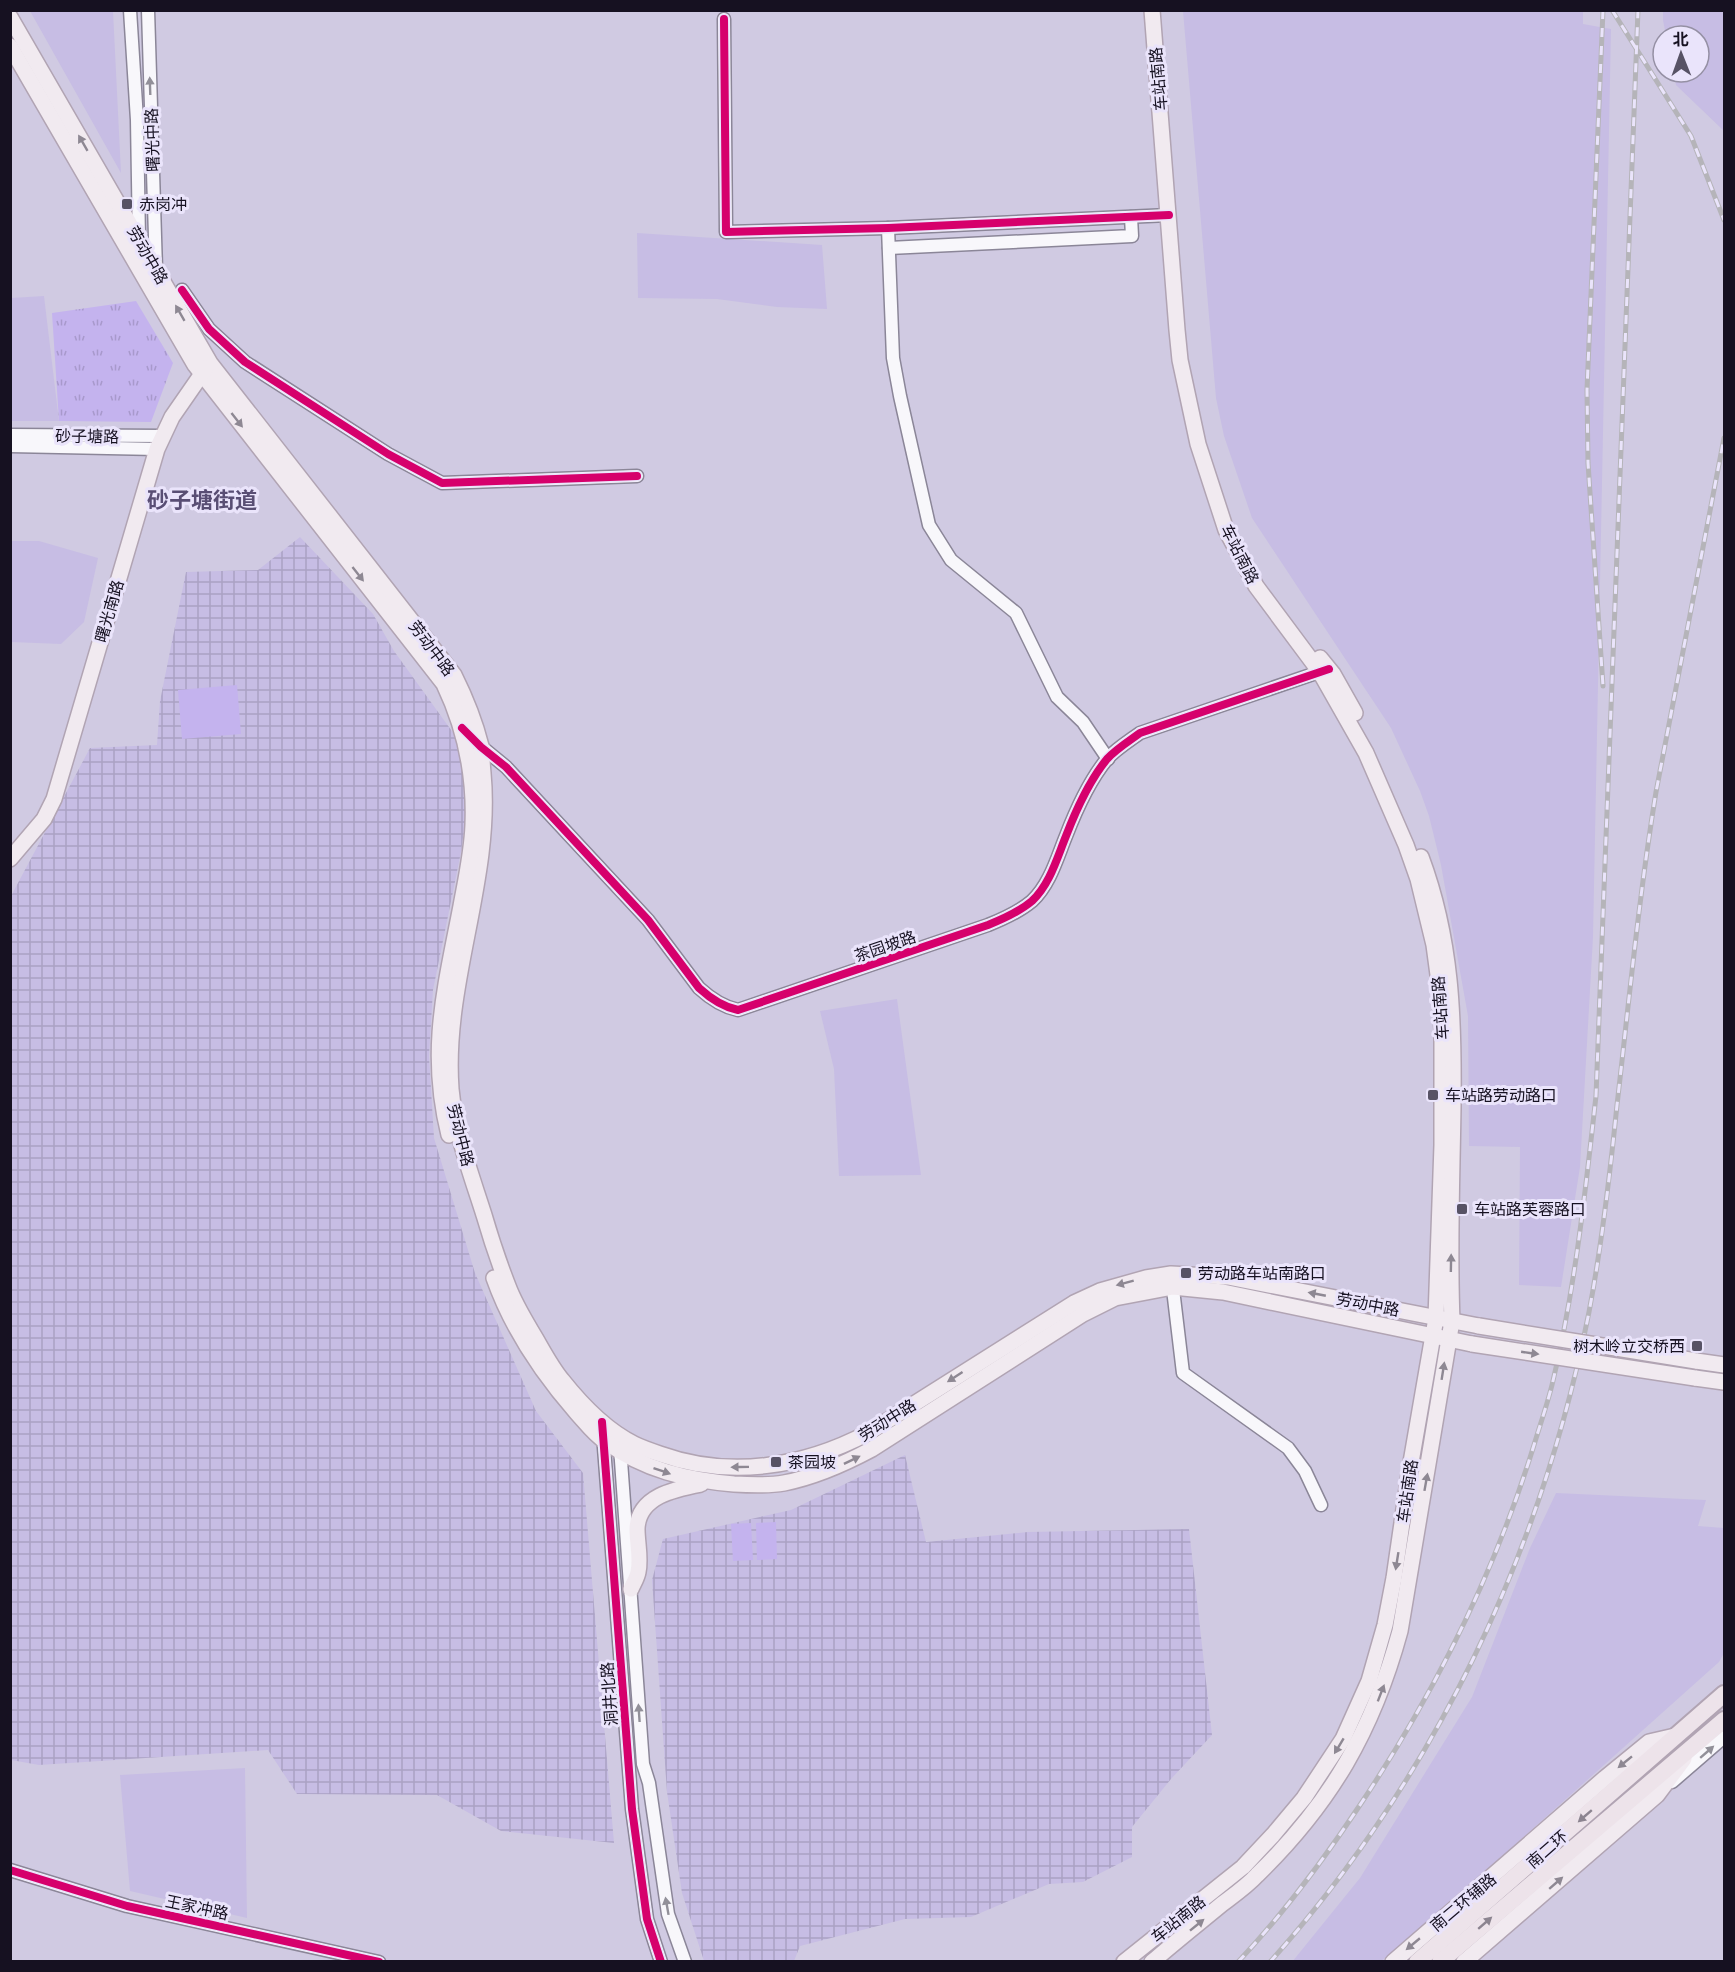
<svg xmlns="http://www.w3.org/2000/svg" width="1735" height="1972" font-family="Figtree,'Noto Sans SC',sans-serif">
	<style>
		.built { fill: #c7bde4 }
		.industrial { fill: url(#industrial-grid) }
		.park { fill: url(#park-tufts) }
		.garden { fill: #c4b3ee }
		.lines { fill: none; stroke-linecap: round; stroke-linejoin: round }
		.minor-casing { stroke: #8b8698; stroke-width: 15 }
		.major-casing { stroke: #b1a4b3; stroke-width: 18 }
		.highway-casing { stroke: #b1a4b3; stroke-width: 20 }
		.minor { stroke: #f8f7fb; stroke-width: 12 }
		.major { stroke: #f1eaf0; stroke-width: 15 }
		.highway { stroke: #ede3ea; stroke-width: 16 }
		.rail-casing { stroke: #b5b4b9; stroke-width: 5 }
		.rail { stroke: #eae4fb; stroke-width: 3; stroke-dasharray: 9; stroke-linecap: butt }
		.major-bridge-casing { stroke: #b1a4b3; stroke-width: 18; stroke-linecap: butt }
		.major-bridge { stroke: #f1eaf0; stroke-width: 15 }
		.cycleway-casing { stroke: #eae4fb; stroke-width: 11 }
		.cycleway { stroke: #d6006c; stroke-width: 8 }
		.oneway { fill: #929099 }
		.oneway2 { fill: #8e8893 }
		.oneway3 { fill: #8c8490 }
		.poi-dot { fill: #575265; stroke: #eae4fb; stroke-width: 2 }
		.labels { text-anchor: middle; stroke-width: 6; stroke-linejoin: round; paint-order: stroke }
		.street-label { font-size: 16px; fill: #161121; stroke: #eae4fb }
		.poi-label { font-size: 16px; fill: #161121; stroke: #eae4fb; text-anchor: start }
		.district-label { font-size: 22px; font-weight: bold; fill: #594e74; stroke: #eae4fb }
	</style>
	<defs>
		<pattern id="industrial-grid" width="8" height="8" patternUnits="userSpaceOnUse" patternTransform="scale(1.5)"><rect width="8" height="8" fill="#c7bde4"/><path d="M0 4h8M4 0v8" fill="none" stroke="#aaa1c3"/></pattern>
		<pattern id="park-tufts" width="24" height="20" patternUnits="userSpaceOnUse" patternTransform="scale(1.5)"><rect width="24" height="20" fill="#c4b3ee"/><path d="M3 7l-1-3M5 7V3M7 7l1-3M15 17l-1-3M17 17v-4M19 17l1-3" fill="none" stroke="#a899cc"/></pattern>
	</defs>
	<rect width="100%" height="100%" fill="#d0cae2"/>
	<g class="built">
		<polygon points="1583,10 1583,24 1611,29 1593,937 1580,1167 1561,1287 1519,1285 1520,1147 1469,1146 1468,1016 1441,865 1429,816 1420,791 1391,728 1252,518 1224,436 1216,398 1183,11"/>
		<polygon points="30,11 113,11 121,173"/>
		<polygon points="1663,11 1724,11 1724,131 1676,85 1674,72 1699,72 1699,36 1666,36 1663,20"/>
		<polygon points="637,233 822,245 827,309 777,307 717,299 638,298"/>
		<polygon points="44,296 59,421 11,421 11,298"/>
		<polygon points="11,541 39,541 98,558 84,622 61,644 11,642"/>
		<polygon points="897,999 921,1175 839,1176 834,1069 820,1011"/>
		<polygon points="1556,1493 1706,1500 1698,1526 1724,1528 1724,1653 1719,1662 1413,1936 1381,1961 1292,1962 1360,1878 1472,1697 1530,1548"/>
		<polygon points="245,1768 247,1918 130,1891 120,1775"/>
	</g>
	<g class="industrial">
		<polygon points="300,537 373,614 394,651 454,734 465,774 465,823 461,852 433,990 429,1056 434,1138 475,1273 536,1411 583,1473 614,1843 501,1831 437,1795 297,1794 268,1750 39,1765 11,1760 11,896 90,748 157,745 160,701 186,572 258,570"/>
		<polygon points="905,1455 926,1542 1028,1532 1189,1529 1212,1735 1171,1779 1132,1827 1132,1857 1083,1882 1049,1884 971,1917 905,1919 800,1946 794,1961 704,1961 682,1893 667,1792 652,1580 663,1539 791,1510"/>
	</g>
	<polygon class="park" points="136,301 173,363 151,422 59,421 52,313"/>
	<g class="garden">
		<polygon points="237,685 241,734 182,739 178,690"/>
		<polygon points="776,1522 777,1559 757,1560 756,1523"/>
		<polygon points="751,1523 753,1560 733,1561 731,1524"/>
	</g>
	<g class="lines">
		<defs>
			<g id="minor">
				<polyline points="130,10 137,120 139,240"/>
				<polyline points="148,10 156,269"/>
				<polyline points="724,19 726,232 888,228 1169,215"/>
				<polyline points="888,228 893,358 900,396 929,525 951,560 1016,613 1057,697 1083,722 1108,759"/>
				<polyline points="889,248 1132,236 1131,217"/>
				<polyline points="182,290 209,329 245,362 388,454 442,483 637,476"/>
				<polyline points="10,435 163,436"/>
				<polyline points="10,446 157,449"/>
				<path d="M 478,744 L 506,767 L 648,920 L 699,988 C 711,999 723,1007 738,1010 L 988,925 C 1003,919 1019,912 1032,901 C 1050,884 1057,858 1066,836 C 1076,810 1089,781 1107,759 C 1116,749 1129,741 1140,733 L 1328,669"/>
				<polyline points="1172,1281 1183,1373 1288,1448 1305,1471 1321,1505"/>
				<polyline points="603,1435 632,1809 647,1919 661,1962"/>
				<polyline points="620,1447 643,1764 649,1783 668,1914 685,1962"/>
				<polyline points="1672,1782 1724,1737"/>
				<polyline points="10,1870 127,1906 379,1962"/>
			</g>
			<g id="major">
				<path d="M 10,17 L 210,363 L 454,675 C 465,697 475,722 481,746 C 482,755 482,764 483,773 C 493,880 443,982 451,1089 C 455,1132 471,1174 484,1215 C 491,1239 499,1263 508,1286 C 515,1305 526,1322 536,1339 C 544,1353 552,1368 562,1380 C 581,1404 606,1430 634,1444 C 642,1448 651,1451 660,1454 C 730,1479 803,1467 868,1433 L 1074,1303 L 1100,1291 L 1146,1278 L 1171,1274 L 1228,1277 L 1479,1326"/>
				<path d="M 10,46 L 195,365 L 444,684 C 465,728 475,776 473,825 C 472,852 466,879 461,906 C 445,989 428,1051 449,1135"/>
				<polyline points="1320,658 1333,674 1355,713"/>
				<polyline points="10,859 44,819 54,799 157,449 172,417 206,368"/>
				<path d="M 494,1278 C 512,1329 542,1373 577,1413 C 586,1423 595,1435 606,1442 C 644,1470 687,1480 734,1484 C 750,1485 767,1486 784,1483 C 815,1477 844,1464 872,1449 L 1083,1314 L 1115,1298 L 1173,1287 L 1223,1292 L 1472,1344"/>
				<polyline points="1696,1361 1724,1365"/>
				<polyline points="1695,1378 1724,1382"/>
				<path d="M 631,1589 C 633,1584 637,1578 638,1572 C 641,1558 637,1543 637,1529 C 638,1496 675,1489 701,1484"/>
				<polyline points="1124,1962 1243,1867 1273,1835 1304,1798 1343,1739 1369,1681 1385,1625 1394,1578 1410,1468 1436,1318 1442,1145 1442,1029 1439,982 1434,945 1418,879 1406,845 1366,753 1320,672 1256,586 1226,530 1198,444 1180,360 1177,330 1152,10"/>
				<path d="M 1152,1962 C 1175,1942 1199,1923 1222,1904 C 1234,1895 1247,1886 1257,1875 C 1331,1803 1373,1730 1400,1631 L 1452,1321 C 1449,1249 1452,1178 1453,1106 C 1454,1019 1452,940 1421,857"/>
				<polyline points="1393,1962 1605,1778 1649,1742 1675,1736"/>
				<polyline points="1464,1962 1657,1795 1684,1759"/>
			</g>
			<g id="highway">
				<polyline points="1417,1962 1724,1694"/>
				<polyline points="1440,1962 1724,1720"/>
			</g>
		</defs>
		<use href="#minor" class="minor-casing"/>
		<use href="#major" class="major-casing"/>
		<use href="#highway" class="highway-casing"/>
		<use href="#minor" class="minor"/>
		<use href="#major" class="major"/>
		<use href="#highway" class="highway"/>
		<defs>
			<g id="rail">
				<polyline points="1603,10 1587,390 1588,463 1603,686"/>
				<polyline points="1612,10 1691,136 1724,220"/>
				<path d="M 1238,1962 C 1284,1913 1325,1858 1362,1802 C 1435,1692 1495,1572 1534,1445 C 1540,1425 1547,1405 1552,1385 C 1575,1290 1585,1194 1596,1096 L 1638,10"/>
				<path d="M 1270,1962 C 1435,1777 1541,1554 1589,1312 C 1602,1244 1610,1174 1617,1105 C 1629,1001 1639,896 1656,792 L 1724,438"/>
			</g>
		</defs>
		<use href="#rail" class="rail-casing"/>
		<use href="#rail" class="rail"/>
		<defs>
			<g id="major-bridge">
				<polyline points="1479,1326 1696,1361"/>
				<polyline points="1472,1344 1695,1378"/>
			</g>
		</defs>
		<use href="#major-bridge" class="major-bridge-casing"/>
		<use href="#major-bridge" class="major-bridge"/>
		<defs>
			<g id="cycleway">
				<polyline points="724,19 726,232 888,228 1169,215"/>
				<polyline points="182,290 209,329 245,362 388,454 442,483 637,476"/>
				<path d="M 462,728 L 481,747 L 506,767 L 648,920 L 699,988 C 711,999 723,1007 738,1010 L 988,925 C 1003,919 1019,912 1032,901 C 1050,884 1057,858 1066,836 C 1076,810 1089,781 1107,759 C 1116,749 1129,741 1140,733 L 1329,669"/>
				<polyline points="602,1422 632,1809 647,1919 661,1962"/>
				<polyline points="10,1870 127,1906 379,1962"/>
			</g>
		</defs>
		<use href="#cycleway" class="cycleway-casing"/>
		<use href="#cycleway" class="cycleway"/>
	</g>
	<defs><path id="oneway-solid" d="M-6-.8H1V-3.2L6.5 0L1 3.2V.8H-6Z" transform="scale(1.5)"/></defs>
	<g class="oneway">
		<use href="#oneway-solid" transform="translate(150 86) rotate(-92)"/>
		<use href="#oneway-solid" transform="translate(639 1713) rotate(-94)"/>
		<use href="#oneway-solid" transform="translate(1707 1752) rotate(-41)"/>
		<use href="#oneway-solid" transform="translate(667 1906) rotate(-100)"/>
	</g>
	<g class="oneway2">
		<use href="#oneway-solid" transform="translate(83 143) rotate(-120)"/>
		<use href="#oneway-solid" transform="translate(180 313) rotate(-120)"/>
		<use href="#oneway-solid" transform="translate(237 420) rotate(52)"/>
		<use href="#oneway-solid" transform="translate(358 574) rotate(52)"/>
		<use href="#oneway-solid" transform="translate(1451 1263) rotate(-89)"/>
		<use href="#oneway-solid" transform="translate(1125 1283) rotate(165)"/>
		<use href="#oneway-solid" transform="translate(1317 1294) rotate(-169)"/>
		<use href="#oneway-solid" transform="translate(1530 1353) rotate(8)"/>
		<use href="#oneway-solid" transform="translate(1443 1371) rotate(-81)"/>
		<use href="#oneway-solid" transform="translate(955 1377) rotate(147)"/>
		<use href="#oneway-solid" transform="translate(852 1460) rotate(-26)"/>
		<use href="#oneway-solid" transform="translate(740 1467) rotate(179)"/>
		<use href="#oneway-solid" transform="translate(662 1471) rotate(19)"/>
		<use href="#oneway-solid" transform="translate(1426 1482) rotate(-80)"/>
		<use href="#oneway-solid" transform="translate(1397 1561) rotate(99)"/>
		<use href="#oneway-solid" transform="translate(1381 1693) rotate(-69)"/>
		<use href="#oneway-solid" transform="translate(1339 1746) rotate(121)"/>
		<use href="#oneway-solid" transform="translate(1625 1762) rotate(141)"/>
		<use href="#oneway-solid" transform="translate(1556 1883) rotate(-41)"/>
		<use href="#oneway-solid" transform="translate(1197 1925) rotate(-39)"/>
		<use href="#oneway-solid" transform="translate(1413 1944) rotate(140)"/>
	</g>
	<g class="oneway3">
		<use href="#oneway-solid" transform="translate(1585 1816) rotate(139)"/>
		<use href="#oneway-solid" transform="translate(1485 1923) rotate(-41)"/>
	</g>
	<g class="poi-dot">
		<rect x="121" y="198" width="12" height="12" rx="3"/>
		<rect x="1427" y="1089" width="12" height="12" rx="3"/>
		<rect x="1456" y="1203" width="12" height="12" rx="3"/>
		<rect x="1180" y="1267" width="12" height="12" rx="3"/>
		<rect x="1691" y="1340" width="12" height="12" rx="3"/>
		<rect x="770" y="1456" width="12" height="12" rx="3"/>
	</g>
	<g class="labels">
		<g class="street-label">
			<text transform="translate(1158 79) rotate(-95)" y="6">车站南路</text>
			<text transform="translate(152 140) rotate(-92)" y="6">曙光中路</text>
			<text transform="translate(148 255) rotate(60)" y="6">劳动中路</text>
			<text transform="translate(87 436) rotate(1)" y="6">砂子塘路</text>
			<text transform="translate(1240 554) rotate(63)" y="6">车站南路</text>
			<text transform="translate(109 611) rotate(-74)" y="6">曙光南路</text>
			<text transform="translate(432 648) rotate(53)" y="6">劳动中路</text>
			<text transform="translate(885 946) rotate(-19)" y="6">茶园坡路</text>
			<text transform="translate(1440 1008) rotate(-94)" y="6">车站南路</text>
			<text transform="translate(461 1135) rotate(76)" y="6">劳动中路</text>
			<text transform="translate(1368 1304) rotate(11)" y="6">劳动中路</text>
			<text transform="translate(887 1420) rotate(-32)" y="6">劳动中路</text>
			<text transform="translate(1407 1491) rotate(-82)" y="6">车站南路</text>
			<text transform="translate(609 1694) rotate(-94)" y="6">洞井北路</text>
			<text transform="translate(1547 1849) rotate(-41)" y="6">南二环</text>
			<text transform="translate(1463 1902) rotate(-40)" y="6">南二环辅路</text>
			<text transform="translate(197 1907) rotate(12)" y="6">王家冲路</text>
			<text transform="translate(1178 1919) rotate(-39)" y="6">车站南路</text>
		</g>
		<g class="poi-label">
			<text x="139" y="210">赤岗冲</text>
			<text x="1445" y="1101">车站路劳动路口</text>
			<text x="1474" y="1215">车站路芙蓉路口</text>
			<text x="1198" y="1279">劳动路车站南路口</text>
			<text x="1685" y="1352" text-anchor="end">树木岭立交桥西</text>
			<text x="788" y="1468">茶园坡</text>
		</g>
		<g class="district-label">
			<text x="202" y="508">砂子塘街道</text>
		</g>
	</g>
	<rect width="1735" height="1972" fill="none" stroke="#161121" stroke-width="24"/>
	<g transform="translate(1681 54) rotate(359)"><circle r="28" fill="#eae4fb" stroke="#9590a4" stroke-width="1.5"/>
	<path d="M0-4.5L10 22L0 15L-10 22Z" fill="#575265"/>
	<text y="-9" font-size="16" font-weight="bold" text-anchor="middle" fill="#161121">北</text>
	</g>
</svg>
